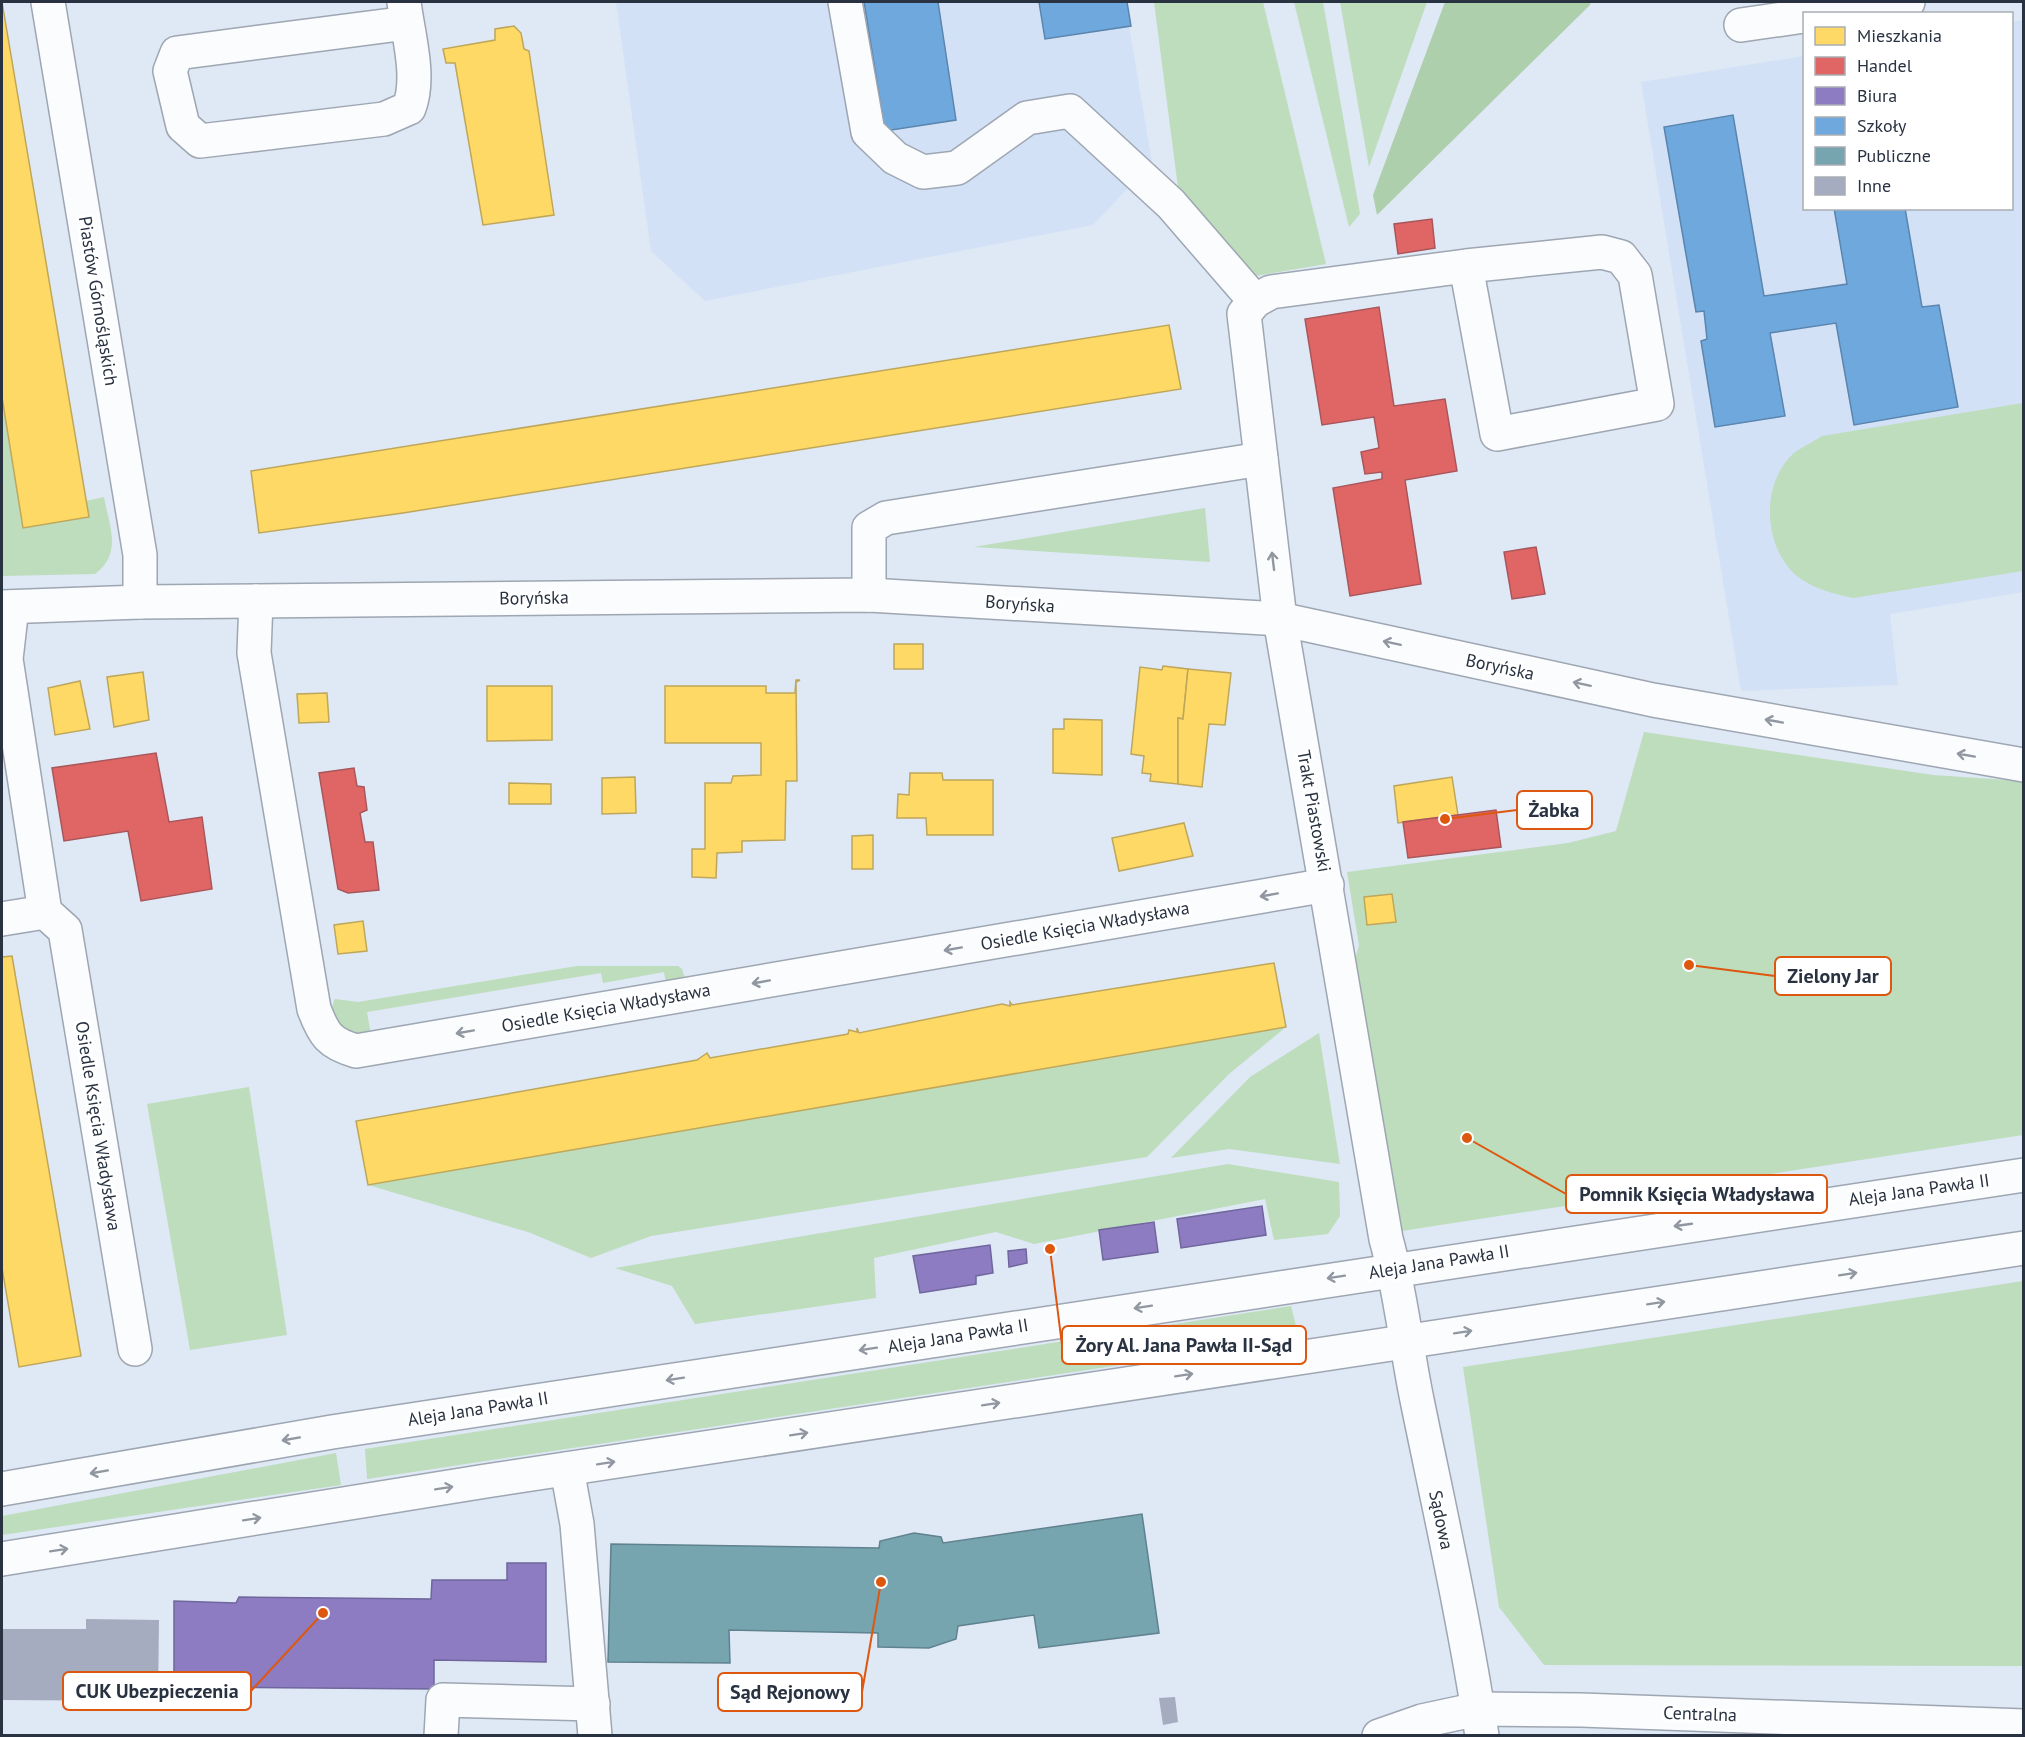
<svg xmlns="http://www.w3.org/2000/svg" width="2025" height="1737" font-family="'PT Sans',sans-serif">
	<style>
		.built { fill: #d3e1f6 }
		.green { fill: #bdddbc }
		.forest { fill: #adcfac }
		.homes { fill: #ffd966; stroke: #bea75b; stroke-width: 1.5 }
		.shops { fill: #e06666; stroke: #a9565b; stroke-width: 1.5 }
		.offices { fill: #8e7cc3; stroke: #6f669c; stroke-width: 1.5 }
		.schools { fill: #6fa8dc; stroke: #5a85ae; stroke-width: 1.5 }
		.public { fill: #76a5af; stroke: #5f828e; stroke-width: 1.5 }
		.building { fill: #a6acc0 }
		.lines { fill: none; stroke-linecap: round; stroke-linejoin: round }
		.minor-casing { stroke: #9ea6b2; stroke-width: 36 }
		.minor { stroke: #fafcfe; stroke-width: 33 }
		.oneway { stroke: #9197a0 }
		.labels { text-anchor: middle; stroke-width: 6; stroke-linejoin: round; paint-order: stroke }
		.street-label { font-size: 18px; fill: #283241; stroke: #fff }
		.leader { fill: none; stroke: #de570f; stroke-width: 2 }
		.callout-dot { fill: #de570f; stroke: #fff; stroke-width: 2 }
		.callout { fill: #fff; stroke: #de570f; stroke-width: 2 }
		.callout-label { font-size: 20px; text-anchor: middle; font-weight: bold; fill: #283241 }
	</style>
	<rect width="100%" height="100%" fill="#dfe8f5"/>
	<g class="built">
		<polygon points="616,2 1125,2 1152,163 1093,225 705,301 651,251"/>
		<polygon points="2023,20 2023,592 1890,614 1898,685 1741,691 1641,82 1804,56 1804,208 2012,208 2012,22"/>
	</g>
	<g class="green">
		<polygon points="1154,2 1263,2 1326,264 1244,278 1180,203"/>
		<polygon points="1294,2 1323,2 1360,214 1349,227"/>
		<polygon points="1340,2 1427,2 1369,167"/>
		<path d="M 2,397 L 23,528 L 89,517 L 86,501 L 104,497 C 109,526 123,553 95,574 L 2,576 Z"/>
		<path d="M 2023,403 L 2023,571 L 1853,598 C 1830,593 1803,586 1788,567 C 1763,535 1763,481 1794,453 C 1802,447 1813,442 1822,436 Z"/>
		<polygon points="1205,508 1210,562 974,547"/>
		<polygon points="1644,732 1933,775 2023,781 2023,1135 1389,1233 1348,986 1359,945 1347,872 1568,843 1616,831"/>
		<path d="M 577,966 L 678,966 L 682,969 L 685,978 L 666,983 L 664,972 L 603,983 L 601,973 L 367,1012 L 371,1035 L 363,1039 C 347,1031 324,1020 335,999 L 358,1002 Z"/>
		<polygon points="1286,1027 1229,1074 1147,1157 651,1236 591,1258 528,1232 368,1185"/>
		<polygon points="1319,1033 1340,1164 1229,1149 1171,1158 1250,1077"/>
		<polygon points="249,1087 287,1335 190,1350 147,1104"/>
		<polygon points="1228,1164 1339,1182 1340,1216 1328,1234 1274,1240 1265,1199 1034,1244 996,1232 874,1258 876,1298 695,1324 672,1286 615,1268"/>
		<polygon points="2023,1281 2023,1666 1544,1665 1499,1607 1463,1367"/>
		<polygon points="1291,1306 1299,1338 367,1479 365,1449"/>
		<polygon points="336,1453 341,1485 2,1535 2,1516"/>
	</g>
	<polygon class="forest" points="1445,2 1588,2 1591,4 1377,215 1373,195"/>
	<g class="homes">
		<polygon points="2,2 89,517 23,528 2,397"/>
		<polygon points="514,26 521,33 524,49 529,51 554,215 483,225 455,63 446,63 443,49 495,40 495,29"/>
		<polygon points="1169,325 1181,389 403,513 259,533 251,471"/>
		<rect x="894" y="644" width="29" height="25"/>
		<polygon points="1163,666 1188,669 1183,719 1178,718 1178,784 1150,781 1151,774 1142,773 1144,756 1131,754 1140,667 1162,670"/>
		<polygon points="1188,669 1231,673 1225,725 1209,724 1202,787 1178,784 1178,718 1183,719"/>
		<polygon points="143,672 149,720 114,727 107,677"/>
		<polygon points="796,680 800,680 796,682 797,781 786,781 785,840 742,841 742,852 717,853 716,878 692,877 692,849 705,849 705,783 731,783 733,776 761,775 761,743 665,743 665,686 766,686 766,693 795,693"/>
		<polygon points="80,681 90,729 55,735 48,688"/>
		<polygon points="487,686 552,686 552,740 487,741"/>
		<polygon points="327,693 329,722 299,723 297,694"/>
		<polygon points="1064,719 1102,720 1102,775 1053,773 1053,729 1064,729"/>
		<polygon points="910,773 942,773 943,780 993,780 993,835 927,835 926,818 897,818 898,794 909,795"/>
		<polygon points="635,777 636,813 602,814 602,778"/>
		<polygon points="1452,777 1458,815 1398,823 1394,786"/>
		<polygon points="509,783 551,784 551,804 509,804"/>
		<polygon points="1184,823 1193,856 1119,871 1112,838"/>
		<polygon points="873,835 873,869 852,869 852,836"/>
		<polygon points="1392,894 1396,922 1367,925 1364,897"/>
		<polygon points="363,921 367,951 338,954 334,925"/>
		<polygon points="12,956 81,1356 19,1367 2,1268 2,957"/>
		<polygon points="1274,963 1286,1027 368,1185 356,1121 697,1060 707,1053 710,1058 848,1034 849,1030 857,1032 857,1028 859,1033 1002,1004 1010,1006 1010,1002 1012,1005"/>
	</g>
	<g class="shops">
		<polygon points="1432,219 1435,248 1398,254 1394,224"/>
		<polygon points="1379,307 1394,406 1445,399 1457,471 1405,480 1421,584 1350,596 1333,488 1382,479 1382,472 1365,474 1361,452 1379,448 1374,417 1322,425 1305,319"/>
		<polygon points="1536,547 1545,594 1512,599 1504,552"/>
		<polygon points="156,753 169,822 202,817 212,889 141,901 128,831 64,841 52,768"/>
		<polygon points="354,768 357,786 364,787 367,810 360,813 365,842 373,842 379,890 348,893 338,889 319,773"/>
		<polygon points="1496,810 1501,847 1408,858 1403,822"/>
	</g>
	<g class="offices">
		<polygon points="1262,1206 1266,1235 1181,1248 1177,1219"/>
		<polygon points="1154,1222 1158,1252 1103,1260 1099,1230"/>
		<polygon points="990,1245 993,1273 976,1276 976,1284 920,1293 913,1256"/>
		<polygon points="1026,1249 1027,1263 1009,1267 1008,1251"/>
		<polygon points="507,1563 546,1563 546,1662 434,1660 434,1689 186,1687 174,1690 174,1601 236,1603 239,1597 431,1599 432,1580 507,1580"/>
	</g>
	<g class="schools">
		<polygon points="864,2 938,2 956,120 885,131"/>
		<polygon points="1039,2 1127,2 1131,26 1045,39"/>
		<polygon points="1733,115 1764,296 1847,284 1834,208 1905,208 1922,307 1939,305 1958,407 1854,425 1836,323 1770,333 1785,416 1715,427 1701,341 1707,339 1704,311 1696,312 1664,127"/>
	</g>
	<polygon class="public" points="1142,1514 1159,1633 1039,1648 1034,1615 958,1626 956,1639 929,1648 878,1647 878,1633 729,1630 730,1663 608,1662 611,1544 879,1548 880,1541 914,1533 941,1537 943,1543"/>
	<g class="building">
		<polygon points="86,1619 159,1620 158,1701 2,1700 2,1629 86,1629"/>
		<polygon points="1175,1697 1178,1722 1163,1725 1159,1698"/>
	</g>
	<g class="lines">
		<defs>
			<g id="minor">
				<polyline points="48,2 140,555 140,602"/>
				<path d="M 404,2 C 408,35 421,77 409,108 L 384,119 L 200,141 L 183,126 L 170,71 L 177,53 L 407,23"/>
				<polyline points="845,2 868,132 895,158 923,172 957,168 1027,118 1070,111 1171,204 1255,301"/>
				<polyline points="1823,14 1908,2"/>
				<polyline points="1741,25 1804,16"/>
				<path d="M 1466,266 L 1497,434 L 1657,404 L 1635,275 L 1621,257 L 1602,252 L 1466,266 L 1271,292 L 1255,301 L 1244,314 L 1280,619 L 1386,1239 C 1401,1292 1406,1347 1417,1400 C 1440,1512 1465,1623 1482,1736"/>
				<polyline points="869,595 869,528 886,518 1261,459"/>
				<path d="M 256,601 L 254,653 L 314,1009 C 324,1035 329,1043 356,1051 L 1327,885"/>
				<polyline points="2,607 140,602 869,595 1280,619 1653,700 2024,765"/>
				<polyline points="45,912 65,930 135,1349"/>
				<polyline points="2,919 45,912 6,659 12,607"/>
				<polyline points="567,1469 577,1524 595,1736"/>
				<polyline points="2,1489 332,1432 2024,1175"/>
				<polyline points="2,1559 486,1481 2024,1248"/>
				<polyline points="441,1736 443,1700 593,1704"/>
				<polyline points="1379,1736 1422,1721 1478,1709 1581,1710 2024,1726"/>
			</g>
		</defs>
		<use href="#minor" class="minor-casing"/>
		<use href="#minor" class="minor"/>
	</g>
	<defs><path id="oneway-shaft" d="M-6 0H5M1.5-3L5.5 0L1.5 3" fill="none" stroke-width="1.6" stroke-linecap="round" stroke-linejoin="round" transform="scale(1.5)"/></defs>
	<g class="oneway">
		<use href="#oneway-shaft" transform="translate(1273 561) rotate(-97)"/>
		<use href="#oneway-shaft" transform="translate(1392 643) rotate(-168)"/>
		<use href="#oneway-shaft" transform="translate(1582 684) rotate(-168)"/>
		<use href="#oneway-shaft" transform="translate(1774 721) rotate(-170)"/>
		<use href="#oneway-shaft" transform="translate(1966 755) rotate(-170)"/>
		<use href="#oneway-shaft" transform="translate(1269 895) rotate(170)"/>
		<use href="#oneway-shaft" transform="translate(953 949) rotate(170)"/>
		<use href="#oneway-shaft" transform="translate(761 982) rotate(170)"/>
		<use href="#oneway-shaft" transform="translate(465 1032) rotate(170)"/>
		<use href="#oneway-shaft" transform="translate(1683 1225) rotate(172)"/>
		<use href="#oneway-shaft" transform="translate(1848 1274) rotate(-9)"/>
		<use href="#oneway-shaft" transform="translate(1336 1277) rotate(171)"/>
		<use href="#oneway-shaft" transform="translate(1656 1303) rotate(-9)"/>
		<use href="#oneway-shaft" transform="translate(1143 1307) rotate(171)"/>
		<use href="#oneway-shaft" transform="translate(1463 1332) rotate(-9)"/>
		<use href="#oneway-shaft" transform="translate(868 1349) rotate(171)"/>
		<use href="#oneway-shaft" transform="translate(1184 1375) rotate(-9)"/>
		<use href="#oneway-shaft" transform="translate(675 1379) rotate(171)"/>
		<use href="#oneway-shaft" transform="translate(991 1404) rotate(-9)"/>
		<use href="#oneway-shaft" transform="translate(799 1434) rotate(-9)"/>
		<use href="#oneway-shaft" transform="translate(291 1439) rotate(170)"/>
		<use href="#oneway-shaft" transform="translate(606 1463) rotate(-9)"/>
		<use href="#oneway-shaft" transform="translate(99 1472) rotate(170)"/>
		<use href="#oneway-shaft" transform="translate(444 1488) rotate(-9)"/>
		<use href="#oneway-shaft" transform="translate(252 1519) rotate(-9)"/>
		<use href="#oneway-shaft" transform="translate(59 1550) rotate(-9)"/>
	</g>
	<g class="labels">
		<g class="street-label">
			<text transform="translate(98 301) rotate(81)" y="6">Piastów Górnośląskich</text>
			<text transform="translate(534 598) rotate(-1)" y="6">Boryńska</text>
			<text transform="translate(1020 604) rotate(4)" y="6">Boryńska</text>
			<text transform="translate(1500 667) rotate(12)" y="6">Boryńska</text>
			<text transform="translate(1314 811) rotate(80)" y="6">Trakt Piastowski</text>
			<text transform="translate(1085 926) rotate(-10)" y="6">Osiedle Księcia Władysława</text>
			<text transform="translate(606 1008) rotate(-10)" y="6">Osiedle Księcia Władysława</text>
			<text transform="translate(98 1126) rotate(81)" y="6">Osiedle Księcia Władysława</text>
			<text transform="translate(1919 1190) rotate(-8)" y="6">Aleja Jana Pawła II</text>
			<text transform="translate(1439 1262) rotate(-9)" y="6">Aleja Jana Pawła II</text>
			<text transform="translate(958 1336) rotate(-9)" y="6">Aleja Jana Pawła II</text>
			<text transform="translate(478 1409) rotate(-9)" y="6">Aleja Jana Pawła II</text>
			<text transform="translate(1441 1520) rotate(78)" y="6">Sądowa</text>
			<text transform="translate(1700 1714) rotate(2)" y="6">Centralna</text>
		</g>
	</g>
	<path class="leader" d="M1445 819L1517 810M1689 965L1775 976M1467 1138L1566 1194M1050 1249L1062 1345M323 1613L251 1691M881 1582L862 1692"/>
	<g class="callout-dot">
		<circle cx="1445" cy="819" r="6"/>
		<circle cx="1689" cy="965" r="6"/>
		<circle cx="1467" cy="1138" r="6"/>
		<circle cx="1050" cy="1249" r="6"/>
		<circle cx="323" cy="1613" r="6"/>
		<circle cx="881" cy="1582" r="6"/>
	</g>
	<g class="callout">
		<rect x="1517" y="791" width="75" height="38" rx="6"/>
		<rect x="1775" y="957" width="116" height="38" rx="6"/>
		<rect x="1566" y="1175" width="261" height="38" rx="6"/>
		<rect x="1062" y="1326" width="244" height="38" rx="6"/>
		<rect x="63" y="1672" width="188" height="38" rx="6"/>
		<rect x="718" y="1673" width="144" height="38" rx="6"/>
	</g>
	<g class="callout-label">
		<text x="1554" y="817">Żabka</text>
		<text x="1833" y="983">Zielony Jar</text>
		<text x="1697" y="1201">Pomnik Księcia Władysława</text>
		<text x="1184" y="1352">Żory Al. Jana Pawła II-Sąd</text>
		<text x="157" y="1698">CUK Ubezpieczenia</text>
		<text x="790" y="1699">Sąd Rejonowy</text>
	</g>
	<rect width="2025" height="1737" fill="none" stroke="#283241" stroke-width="6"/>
	<rect x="1803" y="12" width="210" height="198" fill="#ffffff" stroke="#a9adb3" stroke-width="1.5"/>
	<rect x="1815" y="27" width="30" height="18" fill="#ffd966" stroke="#a9adb3" stroke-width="1.5"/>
	<text x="1857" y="42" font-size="18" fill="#283241">Mieszkania</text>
	<rect x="1815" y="57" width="30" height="18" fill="#e06666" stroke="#a9adb3" stroke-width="1.5"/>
	<text x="1857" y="72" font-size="18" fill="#283241">Handel</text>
	<rect x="1815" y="87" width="30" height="18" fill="#8e7cc3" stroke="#a9adb3" stroke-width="1.5"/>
	<text x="1857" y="102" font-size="18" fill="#283241">Biura</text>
	<rect x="1815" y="117" width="30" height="18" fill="#6fa8dc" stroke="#a9adb3" stroke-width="1.5"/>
	<text x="1857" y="132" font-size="18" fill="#283241">Szkoły</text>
	<rect x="1815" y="147" width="30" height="18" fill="#76a5af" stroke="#a9adb3" stroke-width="1.5"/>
	<text x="1857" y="162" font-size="18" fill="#283241">Publiczne</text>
	<rect x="1815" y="177" width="30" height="18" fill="#a6acc0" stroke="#a9adb3" stroke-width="1.5"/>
	<text x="1857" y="192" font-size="18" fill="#283241">Inne</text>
</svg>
